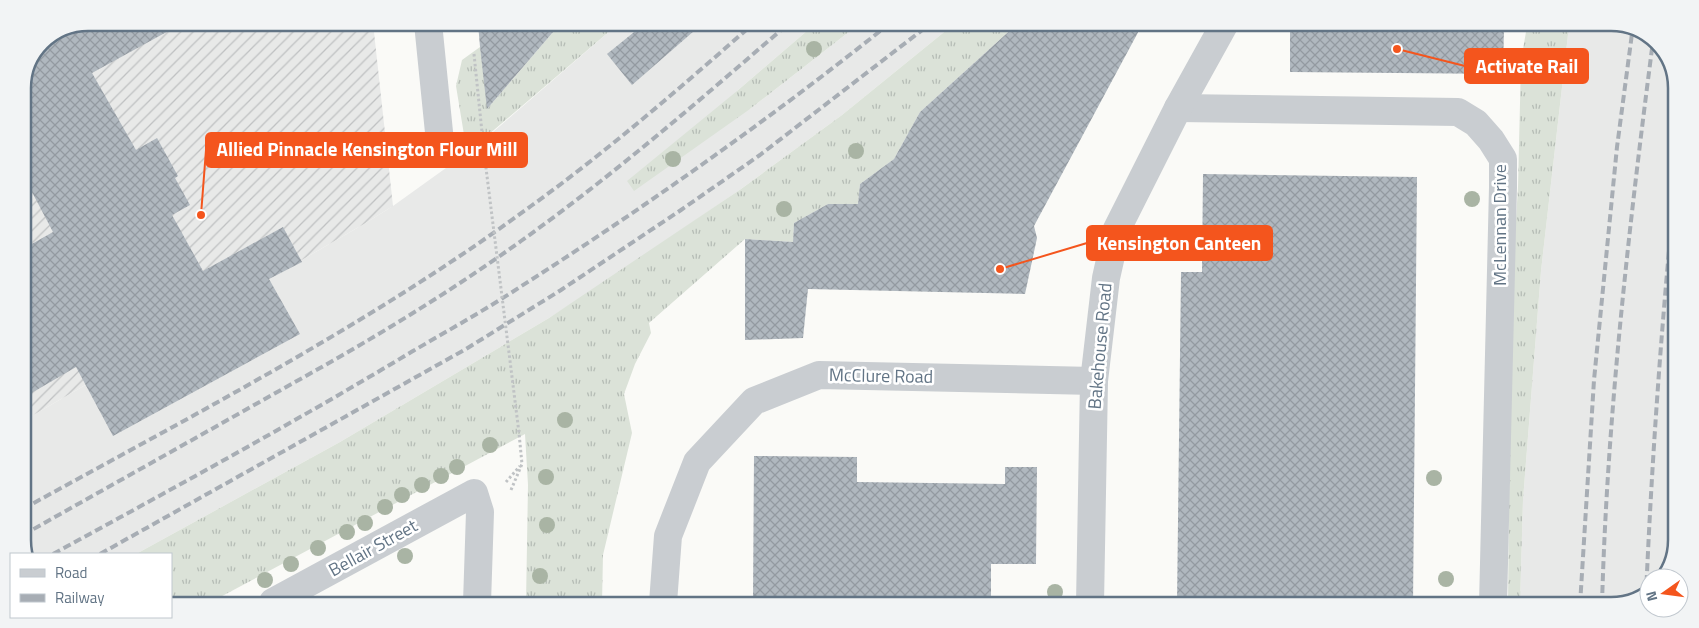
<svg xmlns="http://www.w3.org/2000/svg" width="1699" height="628" font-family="'Titillium Web',sans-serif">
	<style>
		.built { fill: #e8e9e8 }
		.industrial { fill: url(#industrial-furrows) }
		.grass { fill: url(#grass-tufts) }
		.building { fill: url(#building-cross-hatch) }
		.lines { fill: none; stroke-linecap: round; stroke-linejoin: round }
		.path { stroke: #c0c3c5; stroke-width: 3; stroke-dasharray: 2.5 2.5; stroke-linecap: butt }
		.minor { stroke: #c9cdd1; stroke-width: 28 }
		.rail { stroke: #a7adb4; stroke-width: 4; stroke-dasharray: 8 4; stroke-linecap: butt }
		.path-bridge { stroke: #c0c3c5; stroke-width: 3; stroke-dasharray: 2.5 2.5; stroke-linecap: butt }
		.tree { fill: #a9b4a4 }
		.labels { text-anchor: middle; stroke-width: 5; stroke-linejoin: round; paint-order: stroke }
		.street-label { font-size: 18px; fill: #627485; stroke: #fff }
		.rim { fill: none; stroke: #627485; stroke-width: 2.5 }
		.leader { fill: none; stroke: #f4551d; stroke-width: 2 }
		.callout-dot { fill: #f4551d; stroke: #fff; stroke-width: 2 }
		.callout { fill: #f4551d; stroke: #f4551d; stroke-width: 2 }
		.callout-label { font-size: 19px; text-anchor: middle; font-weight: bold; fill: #fff }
	</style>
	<defs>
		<pattern id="industrial-furrows" width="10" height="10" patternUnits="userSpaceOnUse" patternTransform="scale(1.25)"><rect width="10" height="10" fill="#e8e9e8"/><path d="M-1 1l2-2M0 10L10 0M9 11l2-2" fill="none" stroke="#bfc1c2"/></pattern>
		<pattern id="grass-tufts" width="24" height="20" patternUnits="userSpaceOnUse" patternTransform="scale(1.25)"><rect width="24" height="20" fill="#dbe2d8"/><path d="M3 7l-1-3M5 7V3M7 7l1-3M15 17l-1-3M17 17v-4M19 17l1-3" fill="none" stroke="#b5bcb5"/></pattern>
		<pattern id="building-cross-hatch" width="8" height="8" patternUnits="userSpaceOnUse" patternTransform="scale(1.25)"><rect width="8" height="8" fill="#b0b8bf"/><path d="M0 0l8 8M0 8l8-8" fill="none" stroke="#939aa1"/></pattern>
	</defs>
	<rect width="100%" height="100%" fill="#fafaf7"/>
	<g class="built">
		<polygon points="618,24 815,24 737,91 750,109 859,24 954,24 842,115 741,189 605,282 549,318 340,442 136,554 26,554 23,545 23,421 364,224 393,206 478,145"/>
		<polygon points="1569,26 1632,26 1663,48 1676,83 1673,561 1660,578 1649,578 1648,594 1611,605 1520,605 1523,500 1541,271"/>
	</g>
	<polygon class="industrial" points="88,23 373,23 393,206 364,224 23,421 23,84 42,41"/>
	<g class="grass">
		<polygon points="560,24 618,24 467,153 456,86 462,60 480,47 488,108"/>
		<polygon points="815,24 859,24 750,109 634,191 627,181 737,91"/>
		<polygon points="954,24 1016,25 920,112 894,159 860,184 858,204 828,204 794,223 793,242 745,239 649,323 651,333 635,364 624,394 632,433 603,555 602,603 526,603 528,485 525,434 211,602 171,602 171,554 136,554 340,442 549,318 741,189 842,115"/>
		<polygon points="1527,26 1569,26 1541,271 1523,500 1520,605 1508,605 1511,300 1518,187 1521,61"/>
	</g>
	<g class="building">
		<polygon points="88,22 183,23 92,73 136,150 157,138 178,176 175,178 190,205 172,215 203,271 283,227 302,262 269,279 300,334 113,436 76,367 23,398 23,249 53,232 23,175 23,84 42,41"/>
		<polygon points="478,23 560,24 487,109 480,47"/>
		<polygon points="644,24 702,24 632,85 607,54"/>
		<polygon points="1016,25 1142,25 1034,226 1037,238 1025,294 808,289 803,338 745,340 745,239 793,242 794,223 828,204 858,204 860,184 894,159 920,112"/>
		<polygon points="1290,25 1504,26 1503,74 1290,72"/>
		<polygon points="1203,174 1417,177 1413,605 1177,604 1181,272 1202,272"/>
		<polygon points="754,456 857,457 857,482 1005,484 1005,467 1037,467 1036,564 991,564 991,604 753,604"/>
	</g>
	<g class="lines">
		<g class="path">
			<polyline points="474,54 484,152"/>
			<polyline points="506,482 520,466"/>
			<polyline points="511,490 522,464 519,433"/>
		</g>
		<g class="minor">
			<polyline points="428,23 441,152"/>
			<polyline points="1178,108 1458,112 1476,123 1491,140 1503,159 1503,187 1493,605"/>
			<polyline points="273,602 474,493 480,512 477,603"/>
			<polyline points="663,603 668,536 697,462 754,401 819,375 1094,381"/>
			<polyline points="1090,604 1094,381 1106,278 1117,229 1178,108 1224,25"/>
		</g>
		<g class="rail">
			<path d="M 23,509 C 195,414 372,323 531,206 C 609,150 681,87 753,24"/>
			<path d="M 23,535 L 320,368 C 389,329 457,287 521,241 C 615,174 701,99 788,24"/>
			<path d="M 53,554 C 174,488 295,422 413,351 C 449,330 485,310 520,287 C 647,206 771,118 889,24"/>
			<polyline points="100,554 466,349 561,290 681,210 760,155 930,24"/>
			<polyline points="1671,564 1673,509"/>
			<path d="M 1646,595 C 1652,456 1662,316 1676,178"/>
			<polyline points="1580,605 1594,380 1617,147 1633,26"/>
			<path d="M 1602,605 C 1607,418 1629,226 1653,41"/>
		</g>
		<polyline class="path-bridge" points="484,152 519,433"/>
	</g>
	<g class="tree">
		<circle cx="814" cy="49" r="8"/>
		<circle cx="856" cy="151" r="8"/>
		<circle cx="673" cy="159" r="8"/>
		<circle cx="1472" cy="199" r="8"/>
		<circle cx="784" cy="209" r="8"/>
		<circle cx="565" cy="420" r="8"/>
		<circle cx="490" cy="445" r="8"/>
		<circle cx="457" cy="467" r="8"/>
		<circle cx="441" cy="476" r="8"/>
		<circle cx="546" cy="477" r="8"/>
		<circle cx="1434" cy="478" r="8"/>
		<circle cx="422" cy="485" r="8"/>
		<circle cx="402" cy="495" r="8"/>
		<circle cx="385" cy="507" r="8"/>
		<circle cx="365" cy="523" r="8"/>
		<circle cx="547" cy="525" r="8"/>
		<circle cx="347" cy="532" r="8"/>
		<circle cx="318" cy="548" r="8"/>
		<circle cx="405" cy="556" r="8"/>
		<circle cx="291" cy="564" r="8"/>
		<circle cx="540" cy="576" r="8"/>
		<circle cx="1446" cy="579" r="8"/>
		<circle cx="265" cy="580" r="8"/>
		<circle cx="1055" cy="592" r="8"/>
	</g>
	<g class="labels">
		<g class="street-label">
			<text transform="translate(1500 225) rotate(-90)" y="6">McLennan Drive</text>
			<text transform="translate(1100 346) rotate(-85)" y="6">Bakehouse Road</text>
			<text transform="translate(881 376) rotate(1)" y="6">McClure Road</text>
			<text transform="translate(373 548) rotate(-29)" y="6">Bellair Street</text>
		</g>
	</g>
	<path d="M0 0H1699V628H0ZM88 31H1611A57 57 0 0 1 1668 88V540A57 57 0 0 1 1611 597H88A57 57 0 0 1 31 540V88A57 57 0 0 1 88 31Z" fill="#f2f4f5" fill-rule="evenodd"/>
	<path class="rim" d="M88 31H1611A57 57 0 0 1 1668 88V540A57 57 0 0 1 1611 597H88A57 57 0 0 1 31 540V88A57 57 0 0 1 88 31Z"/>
	<path class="leader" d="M1397 49L1465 66M201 215L206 150M1000 269L1087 243"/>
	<g class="callout-dot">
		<circle cx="1397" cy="49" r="5"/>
		<circle cx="201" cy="215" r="5"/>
		<circle cx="1000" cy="269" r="5"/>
	</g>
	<g class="callout">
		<rect x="1465" y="49" width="123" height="34" rx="5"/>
		<rect x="206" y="133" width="321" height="34" rx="5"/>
		<rect x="1087" y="226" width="185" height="34" rx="5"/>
	</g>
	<g class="callout-label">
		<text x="1527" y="73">Activate Rail</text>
		<text x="367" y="156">Allied Pinnacle Kensington Flour Mill</text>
		<text x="1179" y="250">Kensington Canteen</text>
	</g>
	<rect x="10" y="553" width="162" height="65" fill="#ffffff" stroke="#c0c7ce"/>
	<rect x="20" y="569" width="25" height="8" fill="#c9cdd1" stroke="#c0c7ce"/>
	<text x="55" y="578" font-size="15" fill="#627485">Road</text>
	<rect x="20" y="594" width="25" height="8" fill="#a7adb4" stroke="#c0c7ce"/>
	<text x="55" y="603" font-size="15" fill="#627485">Railway</text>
	<g transform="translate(1664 593) rotate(256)"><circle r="24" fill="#ffffff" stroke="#c0c7ce"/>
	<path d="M0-4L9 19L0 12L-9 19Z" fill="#f4551d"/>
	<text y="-8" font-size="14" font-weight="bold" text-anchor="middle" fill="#627485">N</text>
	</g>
</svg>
